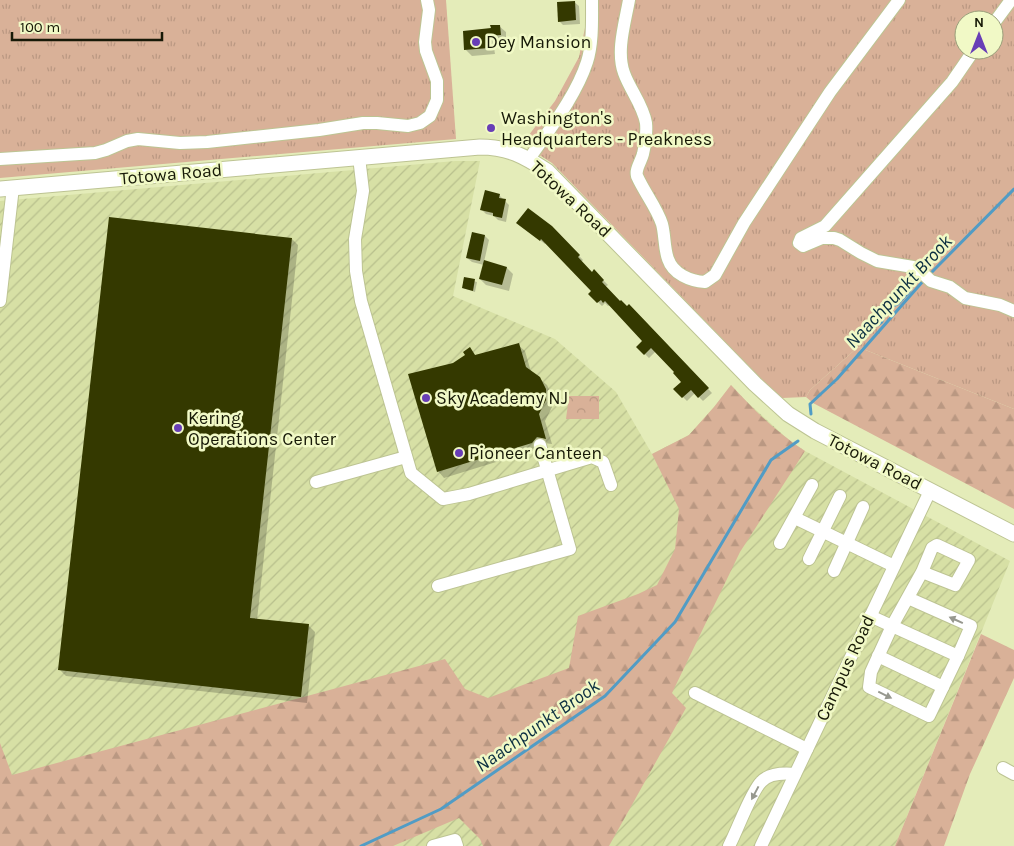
<svg xmlns="http://www.w3.org/2000/svg" width="1014" height="846" font-family="Karla,sans-serif">
	<style>
		.industrial { fill: url(#industrial-furrows) }
		.grass { fill: url(#grass-tufts); fill-rule: evenodd }
		.forest { fill: url(#forest-firs) }
		.park { fill: url(#park-crowns) }
		.water { fill: #519cc5 }
		.shadow { fill: #0003 }
		.lines { fill: none; stroke-linecap: round; stroke-linejoin: round }
		.stream { stroke: #519cc5; stroke-width: 3 }
		.building { fill: #343900 }
		.minor-casing { stroke: #bdc493; stroke-width: 14 }
		.major-casing { stroke: #bdc493; stroke-width: 17 }
		.minor { stroke: #fff; stroke-width: 12 }
		.major { stroke: #fff; stroke-width: 15 }
		.oneway { fill: #97988f }
		.poi-dot { fill: #683eb6; stroke: #f1f9c6; stroke-width: 2 }
		.labels { text-anchor: middle; stroke-width: 5; stroke-linejoin: round; paint-order: stroke }
		.poi-label { font-size: 18px; fill: #171907; stroke: #f1f9c6; text-anchor: start }
		.street-label { font-size: 18px; fill: #171907; stroke: #f1f9c6 }
		.water-label { font-size: 19px; font-style: italic; fill: #0c2f41; stroke: #f1f9c6 }
	</style>
	<defs>
		<pattern id="industrial-furrows" width="10" height="10" patternUnits="userSpaceOnUse" patternTransform="scale(1.25)"><rect width="10" height="10" fill="#d7e0a5"/><path d="M-1 1l2-2M0 10L10 0M9 11l2-2" fill="none" stroke="#b8c08d"/></pattern>
		<pattern id="grass-tufts" width="24" height="20" patternUnits="userSpaceOnUse" patternTransform="scale(1.25)"><rect width="24" height="20" fill="#d9b198"/><path d="M3 7l-1-3M5 7V3M7 7l1-3M15 17l-1-3M17 17v-4M19 17l1-3" fill="none" stroke="#ba9882"/></pattern>
		<pattern id="forest-firs" width="22" height="20" patternUnits="userSpaceOnUse" patternTransform="scale(1.25)"><rect width="22" height="20" fill="#d9b198"/><path d="M5 1l3.5 6h-7zM16 11l3.5 6h-7z" fill="#ba9882"/></pattern>
		<pattern id="park-crowns" width="20" height="18" patternUnits="userSpaceOnUse" patternTransform="scale(1.25)"><rect width="20" height="18" fill="#d9b198"/><path d="M2 6a3 3 0 1 1 6 0M12 15a3 3 0 1 1 6 0" fill="none" stroke="#ba9882"/></pattern>
	</defs>
	<rect width="100%" height="100%" fill="#e4ecb9"/>
	<polygon class="industrial" points="455,161 480,161 453,296 555,339 616,392 652,454 689,435 714,407 731,385 746,401 790,441 805,451 1010,561 895,846 0,846 0,201"/>
	<g class="grass">
		<polygon points="0,0 446,0 456,139 0,178"/>
		<path d="M 585,0 L 1014,0 L 1014,409 L 858,347 L 810,390 L 806,397 L 782,398 L 762,380 L 552,163 L 522,144 L 555,101 L 579,57 L 586,23 ZM 964,20 L 994,20 L 994,50 L 964,50 Z"/>
	</g>
	<g class="forest">
		<polygon points="858,347 1014,409 1014,509 813,403 806,397 810,390"/>
		<path d="M 731,385 C 753,409 777,433 805,451 L 740,552 L 672,693 L 686,708 L 609,846 L 483,846 L 480,839 L 459,818 L 393,846 L 0,846 L 0,743 L 12,775 L 445,659 L 465,689 L 488,698 L 569,668 L 578,616 L 638,594 L 657,585 L 675,549 L 679,509 L 652,454 L 689,435 L 714,407 Z"/>
		<polygon points="981,634 1014,650 1014,678 970,774 944,846 895,846"/>
	</g>
	<polygon class="park" points="569,396 599,396 599,419 566,419"/>
	<path class="water" d="M 921,275 L 923,276 L 915,283 L 911,292 L 899,305 L 887,310 L 883,323 L 879,326 L 870,327 L 863,332 L 872,324 L 879,323 L 885,307 C 889,306 894,305 897,304 C 905,300 911,283 921,275 Z"/>
	<g class="shadow">
		<polygon points="574,2 579,6 580,24 563,25 559,21"/>
		<polygon points="499,26 506,32 506,41 493,42 495,54 472,56 465,49"/>
		<polygon points="499,195 509,205 506,222 498,220 494,216 486,214 482,210"/>
		<polygon points="522,227 551,227 583,260 581,262 592,273 594,271 608,285 605,287 627,308 629,306 712,393 703,401 695,393 687,401 675,389 683,382 676,372 656,351 649,358 638,347 644,341 610,305 608,306 605,303 602,306 590,294 593,291 546,242 545,244"/>
		<polygon points="473,233 485,236 489,240 484,262 507,268 513,274 509,291 486,285 480,279 484,265 472,262 467,258"/>
		<polygon points="292,239 298,245 257,620 308,625 315,632 307,703 66,676 60,670"/>
		<polygon points="465,279 477,282 475,292 463,288"/>
		<polygon points="518,345 525,351 531,372 547,385 552,396 552,407 545,421 552,444 544,443 539,449 444,478 438,471 454,364 467,355 469,349 476,356"/>
	</g>
	<g class="lines">
		<g class="stream">
			<polyline points="928,276 1014,189"/>
			<polyline points="811,414 810,404 837,379 924,280"/>
			<polyline points="361,846 441,809 605,696 675,622 771,460 798,441"/>
		</g>
	</g>
	<g class="building">
		<polygon points="575,1 576,20 558,22 557,2"/>
		<polygon points="490,25 500,25 501,35 488,36 489,48 464,50 463,31 491,28"/>
		<polygon points="485,190 500,194 499,198 506,199 502,218 493,216 493,213 480,210"/>
		<polygon points="528,208 552,226 580,255 578,257 592,272 594,269 604,280 602,282 620,301 621,300 627,306 629,304 709,388 698,398 691,390 682,398 673,389 681,382 673,373 674,372 651,348 644,355 636,347 642,341 605,301 603,303 601,300 597,303 588,294 591,291 541,239 540,241 516,223"/>
		<polygon points="109,217 292,238 250,618 309,624 301,697 58,670"/>
		<polygon points="472,232 485,235 480,261 466,258"/>
		<polygon points="484,260 507,267 502,285 479,279"/>
		<polygon points="464,277 475,279 473,291 462,288"/>
		<polygon points="519,343 526,367 540,377 546,389 546,400 539,414 546,439 537,437 532,443 437,472 408,374 453,363 465,355 463,352 470,347 475,355"/>
	</g>
	<g class="lines">
		<defs>
			<g id="minor">
				<path d="M 629,0 C 625,23 616,51 624,73 C 630,90 643,105 646,123 C 647,133 645,145 643,154 C 641,162 635,169 637,176 C 644,192 657,208 662,224 C 665,235 664,248 668,259 C 673,274 690,281 705,282 L 715,275 L 744,223 L 830,92 L 899,0"/>
				<polyline points="994,23 1011,0"/>
				<polyline points="974,50 952,82 825,226 801,238 799,243 803,246 822,238 834,238 840,240 861,253 877,261 913,267 919,270 931,281 950,287 965,298 1000,305 1014,311"/>
				<polyline points="359,157 363,191 355,239 356,271 361,301 411,473 443,499 469,494 592,457 603,462 611,485"/>
				<polyline points="0,159 95,153 106,150 127,141 138,139 180,143 207,142 319,130 363,123 377,123 408,126 420,123 430,116 437,100 437,81 426,51 425,42 429,10 427,0"/>
				<path d="M 529,159 C 549,130 576,96 587,62 C 593,43 592,20 592,0"/>
				<polyline points="0,301 13,187"/>
				<polyline points="316,482 406,457"/>
				<polyline points="795,518 894,566"/>
				<polyline points="780,543 812,485"/>
				<polyline points="809,559 840,496"/>
				<polyline points="834,571 863,507"/>
				<polyline points="438,586 570,549 540,445"/>
				<polyline points="908,598 971,626 958,656 929,716 869,687 871,672 892,626 922,572 932,548 937,545 969,560 955,585 922,572"/>
				<polyline points="870,616 958,656"/>
				<polyline points="878,656 943,687"/>
				<polyline points="695,693 807,749"/>
				<polyline points="1003,768 1014,774"/>
				<polyline points="433,846 455,840 457,846"/>
				<path d="M 729,846 C 737,831 751,792 761,782 C 769,773 784,773 795,774"/>
				<polyline points="761,846 930,491"/>
			</g>
			<path id="major" d="M 0,189 L 480,147 C 508,147 524,156 547,171 L 755,384 L 788,414 L 815,431 L 1014,534"/>
		</defs>
		<use href="#minor" class="minor-casing"/>
		<use href="#major" class="major-casing"/>
		<use href="#minor" class="minor"/>
		<use href="#major" class="major"/>
	</g>
	<defs><path id="oneway-solid" d="M-6-.8H1V-3.2L6.5 0L1 3.2V.8H-6Z" transform="scale(1.25)"/></defs>
	<g class="oneway">
		<use href="#oneway-solid" transform="translate(956 620) rotate(-156)"/>
		<use href="#oneway-solid" transform="translate(885 695) rotate(26)"/>
		<use href="#oneway-solid" transform="translate(755 793) rotate(118)"/>
	</g>
	<g class="poi-dot">
		<circle cx="476" cy="42" r="5"/>
		<circle cx="491" cy="128" r="5"/>
		<circle cx="426" cy="398" r="5"/>
		<circle cx="178" cy="428" r="5"/>
		<circle cx="459" cy="453" r="5"/>
	</g>
	<g class="labels">
		<g class="poi-label">
			<text x="486" y="48">Dey Mansion</text>
			<text x="501" y="124">Washington's<tspan x="501" dy="21">Headquarters - Preakness</tspan></text>
			<text x="436" y="404">Sky Academy NJ</text>
			<text x="188" y="424">Kering<tspan x="188" dy="21">Operations Center</tspan></text>
			<text x="469" y="459">Pioneer Canteen</text>
		</g>
		<g class="street-label">
			<text transform="translate(171 174) rotate(-5)" y="6">Totowa Road</text>
			<text transform="translate(571 199) rotate(43)" y="6">Totowa Road</text>
			<text transform="translate(875 462) rotate(27)" y="6">Totowa Road</text>
			<text transform="translate(845 668) rotate(-65)" y="6">Campus Road</text>
		</g>
		<g class="water-label">
			<text transform="translate(898 291) rotate(-47)" y="7">Naachpunkt Brook</text>
			<text transform="translate(537 725) rotate(-35)" y="7">Naachpunkt Brook</text>
		</g>
	</g>
	<g transform="translate(979 35)"><circle r="24" fill="#f1f9c6" stroke="#9a9f7a"/>
	<path d="M0-4L9 19L0 12L-9 19Z" fill="#683eb6"/>
	<text y="-8" font-size="14" font-weight="bold" text-anchor="middle" fill="#171907">N</text>
	</g>
	<path d="M12 32v8h150v-8" fill="none" stroke="#171907" stroke-width="2.5"/>
	<text x="20" y="32" font-size="15" fill="#171907" stroke="#f1f9c6" stroke-width="4" paint-order="stroke">100 m</text>
</svg>
